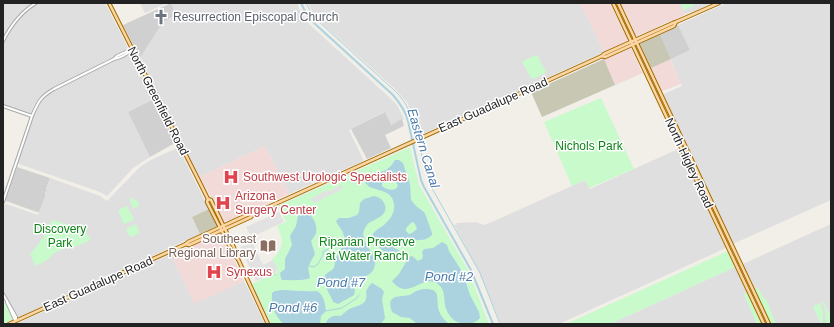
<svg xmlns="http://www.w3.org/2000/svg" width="834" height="327" font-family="Arial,sans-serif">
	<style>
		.residential { fill: #e0dfdf }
		.commercial { fill: #f2dad9 }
		.religious { fill: #d0d0d0 }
		.construction { fill: #c7c7b4 }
		.park { fill: #c8facc }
		.parking { fill: #e2e2e2 }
		.water { fill: #aad3df; fill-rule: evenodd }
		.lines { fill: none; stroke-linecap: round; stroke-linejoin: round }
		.stream { stroke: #aad3df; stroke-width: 1 }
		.canal { stroke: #aad3df; stroke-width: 2 }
		.minor-casing { stroke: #a9a9a9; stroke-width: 4 }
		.major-casing { stroke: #a06b00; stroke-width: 4.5 }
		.minor { stroke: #fff; stroke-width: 2 }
		.major { stroke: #fcd6a4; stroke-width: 2.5 }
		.labels { text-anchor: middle; stroke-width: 3; stroke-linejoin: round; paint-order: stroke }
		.worship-label { font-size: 12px; fill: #5b616d; stroke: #fff; text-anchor: start }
		.street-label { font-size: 12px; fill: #222; stroke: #fff }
		.park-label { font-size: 12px; fill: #0c8416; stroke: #fff }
		.health-label { font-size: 12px; fill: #be3a42; stroke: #fff; text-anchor: start }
		.education-label { font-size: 12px; fill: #785e54; stroke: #fff; text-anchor: end }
		.water-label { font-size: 13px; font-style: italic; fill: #4a7aab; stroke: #fff }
	</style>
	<rect width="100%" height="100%" fill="#f2efe9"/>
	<g class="residential">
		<polygon points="3,3 32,3 17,16 10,25 3,37"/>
		<polygon points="40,3 105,3 128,48 127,50 47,91 39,98 34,105 31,113 30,113 3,105 3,45 15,24 22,16 31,8"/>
		<polygon points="140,3 167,3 145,13"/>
		<polygon points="171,3 297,3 301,13 309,24 389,97 397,105 404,119 391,125 384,112 349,130 363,159 363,161 289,194 265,146 199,177 140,58 163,22 176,15"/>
		<polygon points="308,3 580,3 604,52 417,137 412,117 408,104 405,100 394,88 317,19 313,13"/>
		<polygon points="679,3 712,3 697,10 685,14"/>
		<polygon points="727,3 831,3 831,200 733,244 664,96 664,94 682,86 670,59 690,50 678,25"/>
		<polygon points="128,54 132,55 154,99 128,112 150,157 133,168 107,196 100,192 19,164 18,162 34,116 41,101 48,95 52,92"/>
		<polygon points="177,148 179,149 209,209 192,217 200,234 19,317 17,316 3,290 3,207 4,205 6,204 38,215 50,178 100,196 107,201 137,170 144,164 153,159"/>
		<polygon points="678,149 680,151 726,248 559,324 501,324 480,274 454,225 457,223 475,222 485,225 585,180 590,189"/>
		<polygon points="831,224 831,324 771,324 743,264"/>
		<polygon points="171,254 194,303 244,281 265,324 16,324"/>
		<polygon points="735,267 762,324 610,324"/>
	</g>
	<g class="commercial">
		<polygon points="580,3 610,3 627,38 627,41 604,52"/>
		<polygon points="620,3 679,3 685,14 679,18 665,23 652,30 637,36 635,34 626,13"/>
		<polygon points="631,48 635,55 637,61 640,69 643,73 615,85 604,59"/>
		<polygon points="670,59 681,84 662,91 651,68"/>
		<polygon points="265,146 289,194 239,217 224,222 218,212 216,205 199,177"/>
		<polygon points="220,233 222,234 224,242 229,251 232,255 244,281 194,304 171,254 179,251 190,246"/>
	</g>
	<g class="religious">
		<polygon points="171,3 176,15 163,22 140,58 123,25"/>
		<polygon points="678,25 690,50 671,59 660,34"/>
		<polygon points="154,99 175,141 175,143 150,157 128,112"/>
		<polygon points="385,112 391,125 402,119 404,126 385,135 391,148 367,159 351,129"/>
		<polygon points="17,167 50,178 46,189 47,190 45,192 45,196 39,212 37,212 6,201 6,199"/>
	</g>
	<g class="construction">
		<polygon points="660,34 671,59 651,68 640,44 641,42"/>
		<polygon points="604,59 615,85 542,117 531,92"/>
		<polygon points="209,209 217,224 217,226 200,234 192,217"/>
	</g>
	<g class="park">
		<polygon points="680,3 692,3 694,6 692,7 687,8 685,10 683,10 682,6"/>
		<path d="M 536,55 L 538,56 C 539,60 542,63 543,67 L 545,69 L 546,71 L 544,74 L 533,79 L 531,78 L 522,62 L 523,61 Z"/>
		<polygon points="601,98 634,169 589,188 585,180 572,186 544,122"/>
		<path d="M 410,147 L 419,185 L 468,270 L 489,324 L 271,324 L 252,284 L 278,272 L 272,259 C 284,248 284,241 277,226 L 286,222 L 278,206 Z"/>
		<polygon points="132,197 139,203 139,206 133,209 130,201"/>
		<polygon points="128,206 129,210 134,218 133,220 125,224 123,223 118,210"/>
		<path d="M 52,220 C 66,224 85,227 91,240 L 72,248 L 65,248 L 53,254 L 49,259 L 36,266 L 30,255 L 47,232 Z"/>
		<polygon points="135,224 136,225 140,233 130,237 126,229 127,228 132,226"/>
		<polygon points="728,251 735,267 610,324 566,324"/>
		<polygon points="757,288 759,289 763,297 766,299 776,324 771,324 755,290"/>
		<polygon points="745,293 748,294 762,324 757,324 744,295"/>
		<polygon points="3,298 12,318 11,320 3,324"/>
		<polygon points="822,302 824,302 831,317 831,324 826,324 825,308"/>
		<polygon points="820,303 823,311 823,324 821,324 813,307"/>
	</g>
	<g class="parking">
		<polygon points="341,185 343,188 339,191 331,195 325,197 316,203 312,201 311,199 323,192 332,190"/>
		<polygon points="279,212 284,222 256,235 255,234 251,235 249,233 246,227"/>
		<polygon points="252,242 263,265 273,260 278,270 276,270 277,272 256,281 240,247"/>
	</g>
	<g class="water">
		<path d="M 395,160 L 399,160 L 403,163 L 410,184 L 411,200 L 416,206 L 424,212 L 426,216 L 432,233 L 432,235 C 422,243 422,238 413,241 C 410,242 407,244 404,246 L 399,240 L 395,241 L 393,243 L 393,247 L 400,251 L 396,257 L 393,258 C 384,254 377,245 372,236 C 374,230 381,228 385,224 C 393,217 397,208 392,198 C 385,187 370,192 365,182 C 368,169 378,174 386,170 C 390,167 393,164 395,160 ZM 391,178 L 393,178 L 396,181 L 398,186 C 395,192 387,190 382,186 C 381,181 387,180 391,178 ZM 413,222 L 415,224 L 417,229 L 412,233 L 409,234 L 406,231 L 406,228 L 411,223 Z"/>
		<path d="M 374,196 C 379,197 382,199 384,203 C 390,215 376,218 369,223 C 367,224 365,228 364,230 C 359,244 380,254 374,268 C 370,279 358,275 356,282 C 355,286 355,291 354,295 L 338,304 L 333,302 C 331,295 324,287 324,279 C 325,273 328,273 332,270 C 336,267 334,262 336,258 C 341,247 349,242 341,229 C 339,226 337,224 336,221 L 339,218 L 349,218 L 357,215 L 359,212 L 360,203 L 364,199 Z"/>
		<path d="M 307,212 C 313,217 318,225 316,233 C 315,236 313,238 311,241 L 315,254 L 311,261 L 309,266 L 308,267 L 310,278 C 304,281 291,280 282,280 L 281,278 L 280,273 L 285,269 L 285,259 L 292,245 L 290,236 L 296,226 L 298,216 L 303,213 Z"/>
		<path d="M 442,242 L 444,243 L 447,245 L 449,251 L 463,273 L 470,295 L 479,312 L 480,318 C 476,322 472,324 466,324 C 456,324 447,316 445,305 C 444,298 445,290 439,285 C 423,271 409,303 392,281 L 399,274 L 409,257 L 412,256 L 418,261 L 422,259 L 423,256 L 422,252 L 424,249 L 433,248 Z"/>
		<path d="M 372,283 L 382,289 L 384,292 L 382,299 L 385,318 L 381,324 L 326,324 L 326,322 C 330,316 334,315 341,316 C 343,314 346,311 348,310 C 357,304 369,307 366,291 L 369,286 Z"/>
		<path d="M 423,289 C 443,288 435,299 439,311 C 441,317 445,320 449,324 L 417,324 L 410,318 L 401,317 L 392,312 L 391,309 L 390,304 L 391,300 L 395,297 L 410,295 L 416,291 Z"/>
		<path d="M 282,290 C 294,290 305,292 317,291 C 324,295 325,303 326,311 L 321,316 L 320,324 L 283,324 C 274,313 271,307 272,293 L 275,291 Z"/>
	</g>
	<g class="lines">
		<g class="stream">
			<path d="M 306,3 L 311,12 L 316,19 L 394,90 C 410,105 410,115 416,135"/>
			<polyline points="419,145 429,183 480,273 500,324"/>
			<polyline points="309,266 314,267 316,265 318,264 323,255 323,251 325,251 331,247 333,247 335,242"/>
			<polyline points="275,275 276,275"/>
			<polyline points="326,311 342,308 357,298 359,295"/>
		</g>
		<path class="canal" d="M 301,3 L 307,15 L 314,23 L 393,95 C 400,103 405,110 408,121 L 421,180 L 424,187 L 471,270 L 493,324"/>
		<defs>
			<g id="minor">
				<path d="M 3,41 C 11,25 21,12 36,3"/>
				<polyline points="115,58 117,56 130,50"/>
				<polyline points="3,106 32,116"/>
				<path d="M 3,202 L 32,116 C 38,102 40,97 54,89 L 114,59 C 121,58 127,54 132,50"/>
				<polyline points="3,294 16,317 16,321"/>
				<polyline points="7,302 15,320"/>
			</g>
			<g id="major">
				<polyline points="109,3 199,181 208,199 211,200 237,254 238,259"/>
				<polyline points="613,3 764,324"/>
				<polyline points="618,3 769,324"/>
				<polyline points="602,56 604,54 673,23 676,22"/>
				<polyline points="208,199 207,202 234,255 238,259 268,324"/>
				<polyline points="186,244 188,242 249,214 253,214 275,204 569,71 602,56 605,57 674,26 676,22 719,3"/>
				<polyline points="9,324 186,244 189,245 251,217 253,214"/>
			</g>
		</defs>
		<use href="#minor" class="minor-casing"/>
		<use href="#major" class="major-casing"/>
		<use href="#minor" class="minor"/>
		<use href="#major" class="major"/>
	</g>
	<defs>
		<symbol id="church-bare" viewBox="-9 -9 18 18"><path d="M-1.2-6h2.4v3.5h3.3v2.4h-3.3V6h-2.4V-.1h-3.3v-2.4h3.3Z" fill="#6b7280" stroke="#fff" stroke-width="2.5" paint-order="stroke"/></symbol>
		<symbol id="hospital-bare" viewBox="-9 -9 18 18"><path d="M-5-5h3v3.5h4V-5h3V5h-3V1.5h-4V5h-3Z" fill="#e0444e" stroke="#fff" stroke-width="2.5" paint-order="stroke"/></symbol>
		<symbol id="library-bare" viewBox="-9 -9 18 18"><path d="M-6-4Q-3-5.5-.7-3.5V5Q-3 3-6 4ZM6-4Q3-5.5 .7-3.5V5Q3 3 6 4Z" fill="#8d6e63" stroke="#fff" stroke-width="2.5" paint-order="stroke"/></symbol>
	</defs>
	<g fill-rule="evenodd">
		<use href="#church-bare" x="150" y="6" width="22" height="22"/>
		<use href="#hospital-bare" x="220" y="166" width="22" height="22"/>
		<use href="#hospital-bare" x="212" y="192" width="22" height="22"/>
		<use href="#library-bare" x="257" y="235" width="22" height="22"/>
		<use href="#hospital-bare" x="203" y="261" width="22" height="22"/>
	</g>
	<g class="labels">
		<g class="worship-label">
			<text x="173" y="21">Resurrection Episcopal Church</text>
		</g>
		<g class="street-label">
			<text transform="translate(158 101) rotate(63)" y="4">North Greenfield Road</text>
			<text transform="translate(493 105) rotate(-24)" y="4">East Guadalupe Road</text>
			<text transform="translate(689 163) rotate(65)" y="4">North Higley Road</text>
			<text transform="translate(98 284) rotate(-24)" y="4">East Guadalupe Road</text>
		</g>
		<g class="park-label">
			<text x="589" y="150">Nichols Park</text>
			<text x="60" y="233">Discovery<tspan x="60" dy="14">Park</tspan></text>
			<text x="367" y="246">Riparian Preserve<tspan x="367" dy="14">at Water Ranch</tspan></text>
		</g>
		<g class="health-label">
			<text x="243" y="181">Southwest Urologic Specialists</text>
			<text x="235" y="200">Arizona<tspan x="235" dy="14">Surgery Center</tspan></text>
			<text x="226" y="276">Synexus</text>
		</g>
		<g class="education-label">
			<text x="256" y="243">Southeast<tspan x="256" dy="14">Regional Library</tspan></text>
		</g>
		<g class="water-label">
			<text transform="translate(424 148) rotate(73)" y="5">Eastern Canal</text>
			<text x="449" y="281">Pond #2</text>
			<text x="341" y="287">Pond #7</text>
			<text x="293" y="312">Pond #6</text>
		</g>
	</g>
	<rect width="834" height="327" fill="none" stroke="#222222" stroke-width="8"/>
</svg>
